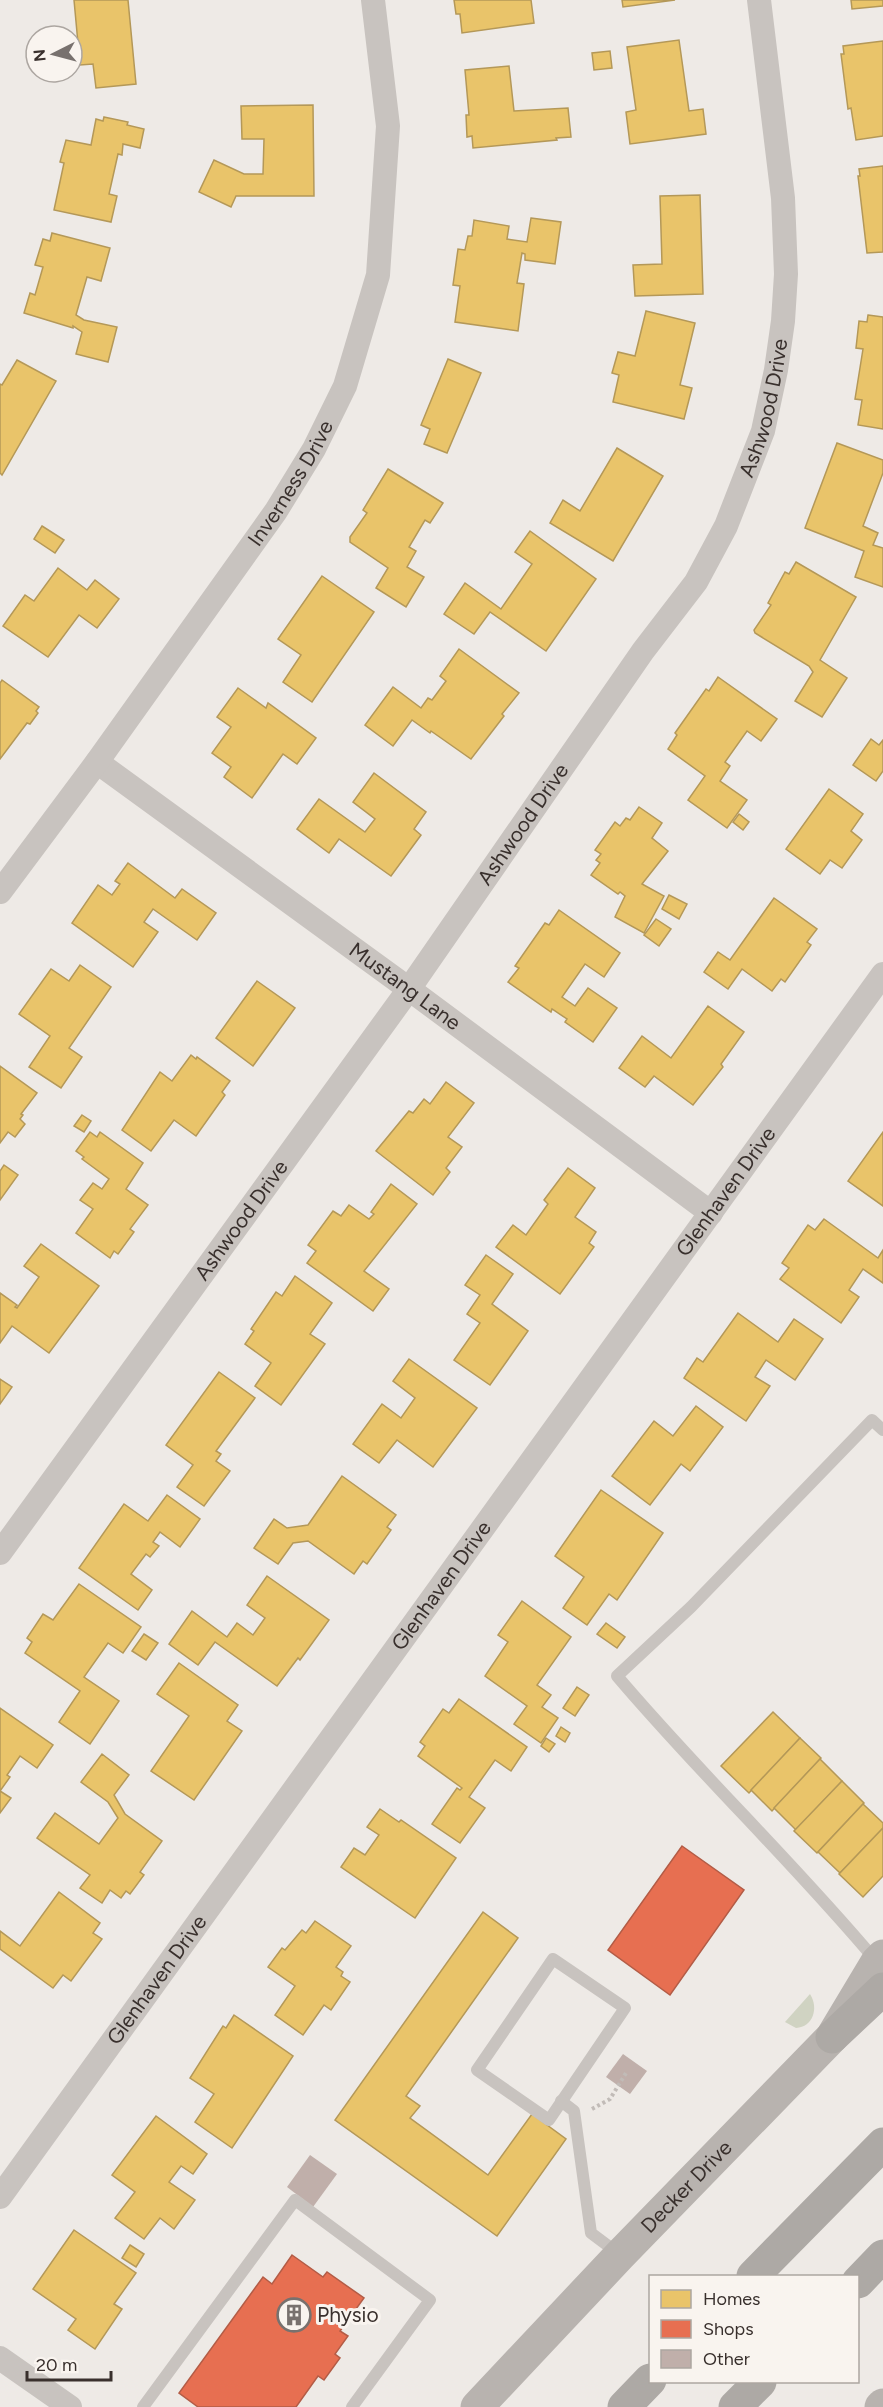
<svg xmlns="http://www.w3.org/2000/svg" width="883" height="2407" font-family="Figtree,sans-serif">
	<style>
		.green { fill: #d0d3c2 }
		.homes { fill: #e9c46a; stroke: #b49858; stroke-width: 1.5 }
		.shops { fill: #e76f51; stroke: #b35c46; stroke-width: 1.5 }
		.building { fill: #c0afaa }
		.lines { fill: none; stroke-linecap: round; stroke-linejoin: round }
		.path { stroke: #c1bbb7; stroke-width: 4; stroke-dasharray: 3 3; stroke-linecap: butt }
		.lane { stroke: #c8c3bf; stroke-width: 12 }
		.street { stroke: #c8c3bf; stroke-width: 24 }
		.secondary { stroke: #b8b3af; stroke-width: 33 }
		.highway { stroke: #ada9a5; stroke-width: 33 }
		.labels { text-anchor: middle; stroke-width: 6; stroke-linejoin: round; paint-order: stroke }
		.street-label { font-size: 21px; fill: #39302d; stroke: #f9f4ef }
		.poi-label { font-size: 21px; fill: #39302d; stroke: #f9f4ef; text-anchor: start }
	</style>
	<rect width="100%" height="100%" fill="#eeeae6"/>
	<path class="green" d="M 810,1994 C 819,2008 813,2027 796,2028 L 785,2022 Z"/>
	<g class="homes">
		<polygon points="74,0 128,0 136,84 96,88 93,64 80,65"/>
		<polygon points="454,0 531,0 534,23 462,33 460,14 456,14"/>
		<polygon points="622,0 675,0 623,7"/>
		<polygon points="851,0 883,0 883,6 852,9"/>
		<polygon points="679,40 689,111 703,109 706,134 630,144 626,112 636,110 627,47"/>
		<polygon points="883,41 883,136 856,140 851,108 848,109 841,54 844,54 843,46"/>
		<polygon points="610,51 612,68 594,70 592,53"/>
		<polygon points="509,66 514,111 568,108 571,137 556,138 557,140 473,148 472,136 467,137 466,115 469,115 465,70"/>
		<polygon points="313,105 314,196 236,196 231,207 199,192 214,160 244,174 263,174 264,139 242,139 241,106"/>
		<polygon points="104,117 128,122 127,125 144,129 140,148 123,144 122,155 118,154 109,194 117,196 111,222 54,210 64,163 60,162 66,140 91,145 96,119 103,121"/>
		<polygon points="883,166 883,252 867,253 858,176 860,176 859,169"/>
		<polygon points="700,195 703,294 635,296 633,265 662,264 660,196"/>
		<polygon points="531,218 561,222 555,264 525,260 525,254 522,253 517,283 524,284 518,331 455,322 460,286 453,285 458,249 465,250 468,236 472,236 474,220 509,226 507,239 527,242"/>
		<polygon points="52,233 110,248 101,281 87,277 76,315 84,320 117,327 108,362 76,354 82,332 73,326 73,328 24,313 30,293 35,295 43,267 35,265 43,239 50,241"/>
		<polygon points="646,311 695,323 680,385 692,388 684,419 613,402 619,375 612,373 618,352 635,356"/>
		<polygon points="868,315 883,317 883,429 858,425 862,400 855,399 863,349 856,348 859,321 867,322"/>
		<polygon points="448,359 481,373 447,453 424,444 430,429 421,425"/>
		<polygon points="17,360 56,381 2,475 0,473 0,384 2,385"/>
		<polygon points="837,443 883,460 883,473 863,526 878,533 873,545 883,548 883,587 855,577 864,551 805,528"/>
		<polygon points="617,448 663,476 613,561 550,523 563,500 580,511"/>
		<polygon points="388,469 443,503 430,523 425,520 409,547 416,551 407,567 424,577 406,607 376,588 388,568 350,542 350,537 367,513 363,510"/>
		<polygon points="42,526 64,540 55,553 34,539"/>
		<polygon points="530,531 596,579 546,651 490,612 474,634 444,614 465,583 501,609 532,564 515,552"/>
		<polygon points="796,562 856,597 820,660 847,678 822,717 795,701 813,672 809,666 755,633 754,630 771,605 768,603 785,572 789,574"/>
		<polygon points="58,568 87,590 95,580 119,599 97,628 79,615 48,657 3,626 25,595 34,601"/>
		<polygon points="322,576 374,612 312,702 283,682 301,655 278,639"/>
		<polygon points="459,649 519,693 502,714 504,716 471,759 431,731 430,733 412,720 393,746 365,725 393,687 421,708 428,698 432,700 446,681 440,676"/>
		<polygon points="718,677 777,719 761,741 747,731 725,762 730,766 720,781 747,800 727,828 688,800 705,776 668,749 677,735 675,733 706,689 709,691"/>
		<polygon points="2,680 39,707 36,711 38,713 30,724 27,723 0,759 0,683"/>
		<polygon points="238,688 266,708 268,703 316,738 297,764 283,754 252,798 224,777 231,767 212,753 231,727 217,717"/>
		<polygon points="871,739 879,745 883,740 883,771 876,781 853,765"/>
		<polygon points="374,773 426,812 414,829 421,835 391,876 339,839 329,853 297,829 319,799 365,832 375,819 353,802"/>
		<polygon points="829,789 863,814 851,831 862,840 842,868 830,860 820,874 786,849"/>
		<polygon points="639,807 662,823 652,838 668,851 642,884 664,896 644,933 615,917 625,896 620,892 618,894 591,875 600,863 596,860 601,854 595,850 615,822 620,826 626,818 630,820"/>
		<polygon points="739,814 749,822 743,830 733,822"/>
		<polygon points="128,863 175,898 182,889 216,913 197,940 153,909 144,922 158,932 133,967 72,923 98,885 112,895 120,884 115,881"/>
		<polygon points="669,895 687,904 679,919 662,909"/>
		<polygon points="774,898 817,929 807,942 811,945 785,982 781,979 772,991 742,969 728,989 704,972 718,952 730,960"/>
		<polygon points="559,910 620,953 604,977 585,964 562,997 575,1006 588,988 617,1008 593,1042 565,1022 567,1019 552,1009 551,1012 508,982 519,968 515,966 545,923 549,925"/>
		<polygon points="656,919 671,929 659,946 644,935"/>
		<polygon points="80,965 111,987 69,1048 82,1057 61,1088 29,1067 50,1036 19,1014 51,969 69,981"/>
		<polygon points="257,981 295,1008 253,1066 216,1038"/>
		<polygon points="708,1006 744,1032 721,1064 723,1067 693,1105 654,1076 645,1087 619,1068 642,1036 671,1058"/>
		<polygon points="191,1055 196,1059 197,1057 230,1081 222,1092 225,1095 196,1136 174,1120 151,1151 122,1130 160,1072 172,1081"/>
		<polygon points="0,1066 37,1093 21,1114 23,1115 20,1119 25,1124 15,1137 8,1132 0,1143"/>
		<polygon points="446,1082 474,1103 448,1137 462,1147 446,1168 450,1172 433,1195 376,1151 409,1111 413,1113 424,1099 430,1104"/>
		<polygon points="82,1115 91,1121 84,1132 74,1126"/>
		<polygon points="90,1132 97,1137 100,1132 143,1163 126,1189 148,1205 130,1229 134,1232 118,1254 114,1251 110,1258 76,1233 93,1209 80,1200 93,1183 102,1189 109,1179 82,1159 84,1157 76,1151"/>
		<polygon points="883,1132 883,1206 848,1181"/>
		<polygon points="4,1165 18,1175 0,1200 0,1171"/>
		<polygon points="568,1168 595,1188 575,1217 596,1232 589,1243 594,1247 560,1294 496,1247 513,1225 526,1235 548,1204 544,1200"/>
		<polygon points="391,1184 417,1204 364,1271 389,1289 373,1311 307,1263 316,1251 308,1245 333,1211 341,1216 349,1205 369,1219 374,1214 371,1212"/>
		<polygon points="824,1219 878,1258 883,1250 883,1283 863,1269 849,1290 859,1297 841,1323 780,1279 789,1268 782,1263 808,1225 815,1230"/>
		<polygon points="41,1244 99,1286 49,1353 12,1326 0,1343 0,1293 17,1305 15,1307 17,1308 39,1277 24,1266"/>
		<polygon points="486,1255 513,1274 492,1304 528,1331 490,1385 454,1360 480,1323 467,1314 480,1295 465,1285"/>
		<polygon points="295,1276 332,1303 310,1334 325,1344 281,1405 255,1386 271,1363 245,1344 254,1331 251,1329 276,1292 282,1296"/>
		<polygon points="738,1313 778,1342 794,1319 823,1339 795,1380 766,1360 755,1377 770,1386 746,1421 684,1378 697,1358 703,1362"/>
		<polygon points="409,1359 477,1408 433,1467 397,1440 379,1463 353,1444 382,1404 401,1418 415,1398 393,1381"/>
		<polygon points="219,1372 255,1398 216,1451 221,1454 216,1461 230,1471 204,1506 177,1487 193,1465 166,1445"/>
		<polygon points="0,1379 12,1387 0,1404"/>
		<polygon points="696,1406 723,1427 690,1471 681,1464 650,1505 612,1476 654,1421 673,1436"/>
		<polygon points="342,1476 396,1515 387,1527 391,1530 367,1564 363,1561 354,1574 308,1541 293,1543 278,1564 254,1548 274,1519 287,1528 308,1525"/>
		<polygon points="601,1490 663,1533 617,1600 609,1594 587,1625 563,1608 584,1577 555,1556"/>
		<polygon points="167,1495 200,1519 180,1547 160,1532 153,1542 159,1546 150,1557 146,1554 131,1574 152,1590 138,1610 79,1568 124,1504 148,1521"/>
		<polygon points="267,1576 329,1620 300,1660 298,1658 277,1686 215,1642 198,1665 169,1644 192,1611 227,1637 237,1623 253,1635 265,1618 247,1605"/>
		<polygon points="79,1584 141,1627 123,1653 108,1643 84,1677 119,1701 90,1744 59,1722 80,1691 25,1653 32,1642 27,1638 43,1614 53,1620"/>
		<polygon points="522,1601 571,1637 537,1685 551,1695 542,1707 558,1718 541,1743 514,1724 527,1706 485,1676 508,1642 498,1635"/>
		<polygon points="606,1623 625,1637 617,1648 597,1634"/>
		<polygon points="144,1634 158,1643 146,1660 132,1651"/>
		<polygon points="179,1663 238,1705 227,1721 242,1731 194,1800 151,1771 189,1716 157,1694"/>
		<polygon points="577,1687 589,1695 575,1716 563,1708"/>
		<polygon points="459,1699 527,1747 511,1771 495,1760 469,1797 485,1808 460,1843 432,1824 457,1788 460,1790 462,1788 418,1756 425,1746 420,1742 443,1709 449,1713"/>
		<polygon points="0,1708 53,1745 37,1768 20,1756 7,1775 10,1777 0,1791 11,1798 0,1813"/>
		<polygon points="773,1712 800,1738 749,1793 721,1766"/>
		<polygon points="561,1727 570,1733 565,1742 556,1736"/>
		<polygon points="546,1738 555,1744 549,1752 541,1746"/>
		<polygon points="800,1738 821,1758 772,1811 751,1790"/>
		<polygon points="102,1754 129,1775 114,1795 125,1814 162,1841 140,1872 144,1875 130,1894 126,1891 121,1898 110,1890 102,1903 80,1888 90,1875 37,1838 55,1813 99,1844 118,1818 108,1802 81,1782"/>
		<polygon points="820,1759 842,1781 796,1830 774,1808"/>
		<polygon points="842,1781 864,1803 817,1853 794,1831"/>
		<polygon points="863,1804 883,1823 883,1828 840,1873 818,1852"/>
		<polygon points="380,1809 399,1822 401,1820 456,1858 415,1918 341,1867 354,1848 365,1855 379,1835 367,1827"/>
		<polygon points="883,1828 883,1876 863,1897 839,1874"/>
		<polygon points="59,1892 100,1923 93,1933 102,1939 71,1981 63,1975 53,1988 0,1949 0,1931 20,1946"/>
		<polygon points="483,1912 518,1938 406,2096 420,2106 410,2118 488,2175 532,2114 566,2139 497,2236 335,2120"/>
		<polygon points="315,1921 351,1946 336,1967 343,1972 341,1976 350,1982 331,2010 324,2005 303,2035 275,2015 295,1986 268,1967 282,1948 285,1950 302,1930 306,1933"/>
		<polygon points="234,2015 293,2056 232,2148 195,2122 214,2094 190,2078 223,2026 226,2028"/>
		<polygon points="156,2116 207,2154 193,2174 181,2166 169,2182 195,2200 174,2229 160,2218 144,2239 115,2218 135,2192 112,2175"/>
		<polygon points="74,2230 136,2273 114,2304 122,2309 95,2349 68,2330 76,2319 33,2289"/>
		<polygon points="130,2245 144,2254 136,2267 122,2258"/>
	</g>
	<g class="shops">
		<polygon points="682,1846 744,1890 670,1995 608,1950"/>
		<polygon points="292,2255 323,2277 327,2272 364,2298 340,2331 348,2336 335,2354 340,2358 324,2380 318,2376 296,2407 198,2407 179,2393 263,2277 272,2284"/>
	</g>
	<g class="building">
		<polygon points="623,2054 647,2071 630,2094 606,2077"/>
		<polygon points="310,2155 337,2174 313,2207 287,2187"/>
	</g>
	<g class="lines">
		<polyline class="path" points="592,2109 610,2099 626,2073"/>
		<g class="lane">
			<polygon points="553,1959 625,2008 549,2120 477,2070"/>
			<path d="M 876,1961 C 794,1863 700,1774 617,1676 L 691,1607 L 872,1420 L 883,1430"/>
			<polyline points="561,2101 574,2111 591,2233 619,2254"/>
			<polyline points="143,2407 295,2200 430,2300 352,2407"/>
		</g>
		<g class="street">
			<path id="s1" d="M 97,762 L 409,989 L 711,1213"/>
			<path id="s2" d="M 0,892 L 97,762 L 276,511 L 314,449 L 345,386 L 378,275 L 388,126 L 373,0"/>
			<path id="s3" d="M 0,1553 L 409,989 L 643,651 L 696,582 L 726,526 L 763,431 L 776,370 L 783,321 L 786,274 L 783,198 L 759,0"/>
			<path id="s4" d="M 0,2197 L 883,974"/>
			<polyline points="0,2358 70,2407"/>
		</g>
		<g class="secondary">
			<path id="s5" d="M 477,2407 L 620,2255 L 832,2037 L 877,1962 L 883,1956"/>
			<polyline points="881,2407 883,2405"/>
		</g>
		<g class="highway">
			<polyline points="832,2037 883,1989"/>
			<polyline points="753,2276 883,2144"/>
			<polyline points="858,2282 883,2256"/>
			<polyline points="624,2407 650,2380"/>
			<polyline points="735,2407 760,2382"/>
		</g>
	</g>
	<defs>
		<symbol id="building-ring" viewBox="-11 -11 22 22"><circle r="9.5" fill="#f9f4ef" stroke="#78716e" stroke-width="1.5"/><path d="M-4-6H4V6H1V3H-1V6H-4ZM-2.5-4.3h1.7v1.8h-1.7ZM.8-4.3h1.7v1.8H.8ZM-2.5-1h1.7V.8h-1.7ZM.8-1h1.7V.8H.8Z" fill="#78716e"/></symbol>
	</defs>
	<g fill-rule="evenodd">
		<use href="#building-ring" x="275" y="2296" width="38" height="38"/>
	</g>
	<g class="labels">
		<g class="street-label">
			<text dy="7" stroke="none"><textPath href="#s3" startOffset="1383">Ashwood Drive</textPath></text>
			<text dy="7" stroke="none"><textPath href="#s2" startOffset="502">Inverness Drive</textPath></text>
			<text dy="7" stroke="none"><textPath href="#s3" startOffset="897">Ashwood Drive</textPath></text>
			<text dy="7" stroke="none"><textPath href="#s1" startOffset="381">Mustang Lane</textPath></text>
			<text dy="7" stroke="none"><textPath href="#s4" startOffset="1240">Glenhaven Drive</textPath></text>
			<text dy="7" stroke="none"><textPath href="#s3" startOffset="411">Ashwood Drive</textPath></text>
			<text dy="7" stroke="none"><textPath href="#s4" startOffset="754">Glenhaven Drive</textPath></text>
			<text dy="7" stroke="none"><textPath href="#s4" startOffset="268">Glenhaven Drive</textPath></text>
			<text dy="7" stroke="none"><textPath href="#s5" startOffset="304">Decker Drive</textPath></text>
		</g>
		<g class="poi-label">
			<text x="317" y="2322">Physio</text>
		</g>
	</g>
	<rect x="649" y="2275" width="210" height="108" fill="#f9f4ef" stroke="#aca6a1" stroke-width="1.5"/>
	<rect x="661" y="2290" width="30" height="18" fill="#e9c46a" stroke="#aca6a1" stroke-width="1.5"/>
	<text x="703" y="2305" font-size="18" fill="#39302d">Homes</text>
	<rect x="661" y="2320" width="30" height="18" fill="#e76f51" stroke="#aca6a1" stroke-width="1.5"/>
	<text x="703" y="2335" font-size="18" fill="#39302d">Shops</text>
	<rect x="661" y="2350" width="30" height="18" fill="#c0afaa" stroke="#aca6a1" stroke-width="1.5"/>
	<text x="703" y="2365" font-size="18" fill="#39302d">Other</text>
	<g transform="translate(54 54) rotate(264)"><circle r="28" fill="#f9f4ef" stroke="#aca6a1" stroke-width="1.5"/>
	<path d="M0-4.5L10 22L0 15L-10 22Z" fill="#78716e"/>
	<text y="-9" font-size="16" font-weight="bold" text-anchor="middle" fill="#39302d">N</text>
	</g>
	<path d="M27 2371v9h84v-9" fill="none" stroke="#39302d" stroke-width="3"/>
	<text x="36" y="2371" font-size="18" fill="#39302d" stroke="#f9f4ef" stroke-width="4.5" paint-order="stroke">20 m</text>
</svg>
